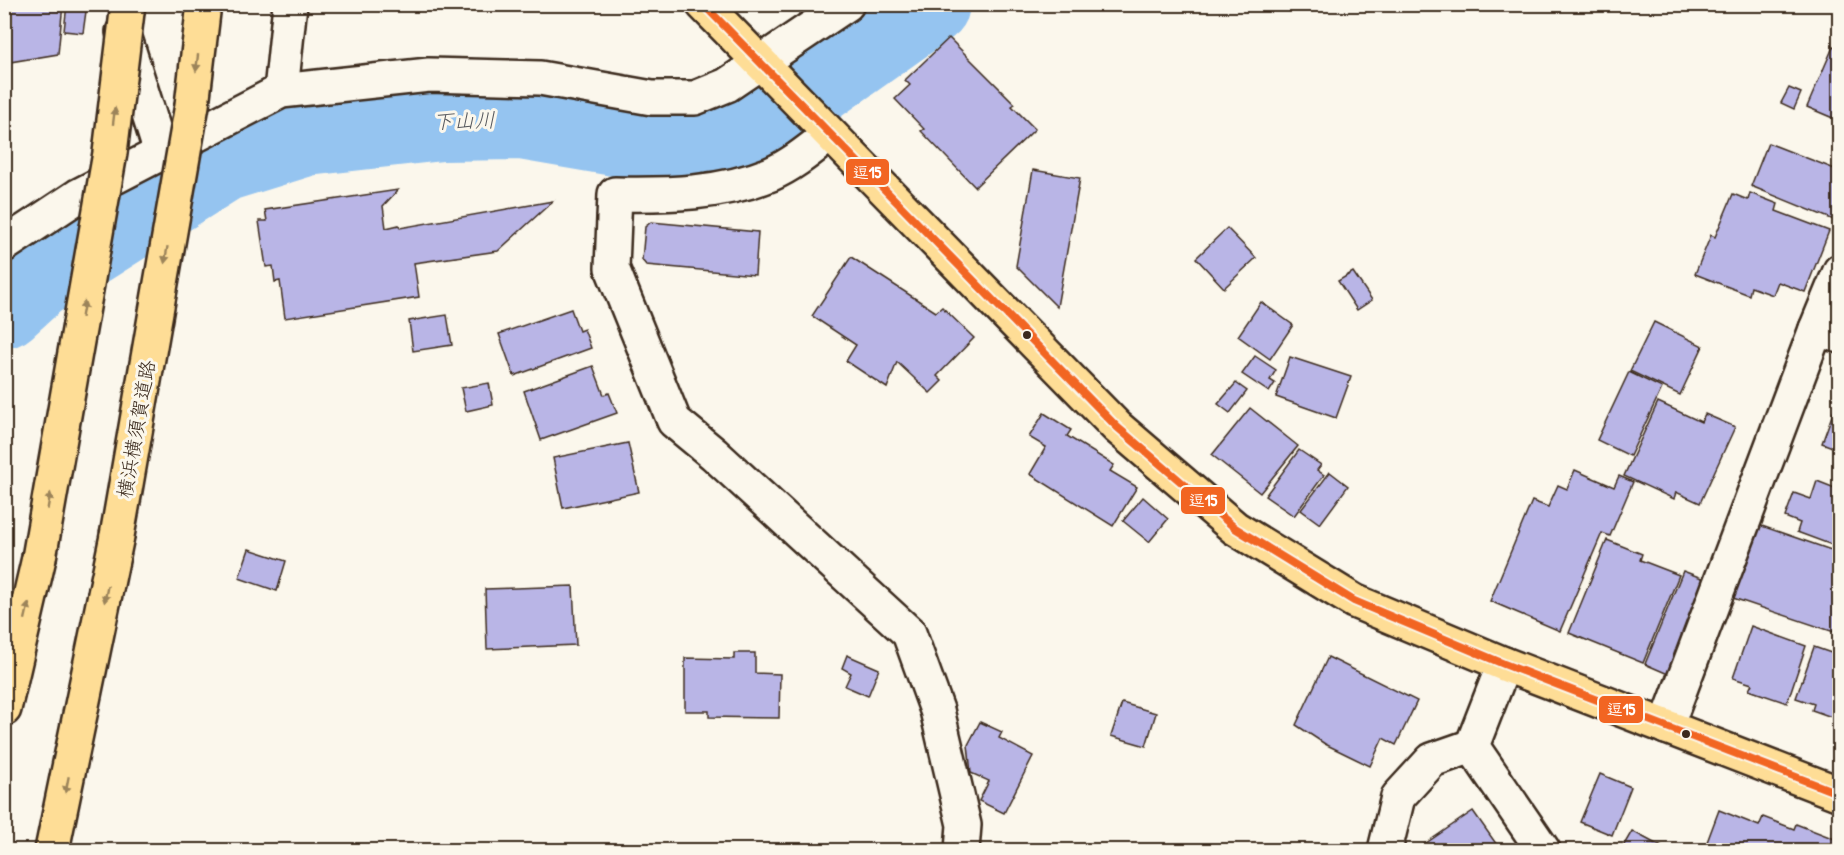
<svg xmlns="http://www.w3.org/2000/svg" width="1844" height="855" font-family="'Patrick Hand','Klee One',sans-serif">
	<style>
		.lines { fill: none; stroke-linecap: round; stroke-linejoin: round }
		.river { stroke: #95c4f0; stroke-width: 82 }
		.building { fill: #b9b5e6; stroke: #3b2a1e; stroke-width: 1.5 }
		.minor-casing { stroke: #3b2a1e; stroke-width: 38 }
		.primary-casing { stroke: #3b2a1e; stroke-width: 38 }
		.motorway-casing { stroke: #3b2a1e; stroke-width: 38 }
		.minor { stroke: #fbf7ec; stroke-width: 33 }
		.primary { stroke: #fedd96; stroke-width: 33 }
		.motorway { stroke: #fedd96; stroke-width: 33 }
		.motorway-bridge-casing { stroke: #3b2a1e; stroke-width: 38; stroke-linecap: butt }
		.motorway-bridge { stroke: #fedd96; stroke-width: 33 }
		.bus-1-casing { stroke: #fbf7ec; stroke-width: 12 }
		.bus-1 { stroke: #f26522; stroke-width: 8 }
		.oneway { fill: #9c845a }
		.bus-dot { fill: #3b2a1e; stroke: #fbf7ec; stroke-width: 2 }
		.labels { text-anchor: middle; stroke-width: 6; stroke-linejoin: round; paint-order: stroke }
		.street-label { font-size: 20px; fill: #3b2a1e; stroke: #fbf7ec }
		.water-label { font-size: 21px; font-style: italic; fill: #56585d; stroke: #fbf7ec }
		.line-badge { stroke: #fbf7ec; stroke-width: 2 }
		.badge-label { font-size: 16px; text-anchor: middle; font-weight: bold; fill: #fff }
	</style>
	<rect width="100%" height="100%" fill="#fbf7ec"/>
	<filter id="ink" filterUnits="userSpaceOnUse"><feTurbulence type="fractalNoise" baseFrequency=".0167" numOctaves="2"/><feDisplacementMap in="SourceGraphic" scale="12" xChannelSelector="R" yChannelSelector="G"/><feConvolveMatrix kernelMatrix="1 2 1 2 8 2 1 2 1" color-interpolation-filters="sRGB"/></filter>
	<g filter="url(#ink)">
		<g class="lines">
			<polyline class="river" points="4,307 35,279 222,161 306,135 441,120 522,119 662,143 712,142 747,133 929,4"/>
		</g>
		<g class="building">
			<polygon points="4,4 63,4 58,54 4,63"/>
			<polygon points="67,4 87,4 83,33 64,31"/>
			<polygon points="949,38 1015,104 1012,106 1035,129 975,187 921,131 924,129 895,99 910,85 905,80"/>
			<polygon points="1833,47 1840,50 1840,121 1807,107"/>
			<polygon points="1789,88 1801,93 1794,109 1781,103"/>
			<polygon points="8,95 9,124 4,125 4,96"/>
			<polygon points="1768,143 1840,171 1840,207 1834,220 1751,186"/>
			<polygon points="1033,170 1080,178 1057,307 1016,266"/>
			<polygon points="398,190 383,206 386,228 399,225 400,228 553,201 498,251 414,263 419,297 285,318 280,281 275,282 273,266 266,267 259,221 267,221 265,210"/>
			<polygon points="1750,193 1778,204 1776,211 1829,231 1805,292 1778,282 1773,295 1751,287 1749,295 1695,274 1711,235 1715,237 1733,194 1748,200"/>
			<polygon points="651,222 758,232 755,275 646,265 642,260 645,227"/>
			<polygon points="1227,228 1256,258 1224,288 1196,258"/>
			<polygon points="851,257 936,312 942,307 974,338 937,376 942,381 930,393 897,362 887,388 846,361 856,345 812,316"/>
			<polygon points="1353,272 1372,300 1357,310 1338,281"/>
			<polygon points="1261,302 1293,325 1270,359 1238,336"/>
			<polygon points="571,309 579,331 584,329 591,348 514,376 499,334"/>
			<polygon points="447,315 452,345 413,351 409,321"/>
			<polygon points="1654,322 1703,346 1680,395 1630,371"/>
			<polygon points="1255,356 1276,370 1270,380 1275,383 1269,392 1242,374"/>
			<polygon points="1290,357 1351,377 1336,418 1276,397"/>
			<polygon points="593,366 604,395 609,393 617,413 541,440 524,391"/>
			<polygon points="1629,372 1662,388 1630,456 1597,440"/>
			<polygon points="489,383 493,405 466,411 461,388"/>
			<polygon points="1236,383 1247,391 1230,413 1218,404"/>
			<polygon points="1838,399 1840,400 1840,450 1822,443"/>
			<polygon points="1658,402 1701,422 1705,414 1735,427 1700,503 1676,492 1674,499 1624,476"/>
			<polygon points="1250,408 1298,446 1260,493 1212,455"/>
			<polygon points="1044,413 1071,430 1067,436 1114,465 1110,471 1137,487 1113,526 1030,474 1046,447 1029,437"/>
			<polygon points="628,443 639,492 563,508 553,458"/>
			<polygon points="1299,450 1321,465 1317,470 1324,475 1294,516 1265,496"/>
			<polygon points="1575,470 1614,487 1619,476 1633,482 1610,536 1602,533 1560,631 1490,601 1532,501 1548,507 1558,485 1567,489"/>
			<polygon points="1330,472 1348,486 1320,524 1301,510"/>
			<polygon points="1817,481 1840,490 1840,548 1797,532 1800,523 1785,517 1794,493 1811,499"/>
			<polygon points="1143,497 1168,519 1149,542 1123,521"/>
			<polygon points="1759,525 1840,553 1840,634 1733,598"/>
			<polygon points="1607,540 1642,554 1640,560 1679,575 1643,663 1569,633"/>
			<polygon points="249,549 286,561 277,591 239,578"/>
			<polygon points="1683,571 1707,580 1668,674 1645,664"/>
			<polygon points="573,586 576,645 487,649 485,589"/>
			<polygon points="1751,626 1806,646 1787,703 1749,690 1752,684 1733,678"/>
			<polygon points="1814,647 1840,656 1840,720 1812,710 1814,704 1796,698"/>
			<polygon points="734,653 755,653 755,673 780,674 779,718 709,717 709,711 685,711 685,658 734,659"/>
			<polygon points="847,655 879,669 868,696 845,686 851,673 842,668"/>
			<polygon points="1328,657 1417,701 1396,745 1383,738 1370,766 1325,744 1296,725"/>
			<polygon points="1122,703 1156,713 1146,746 1111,736"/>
			<polygon points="980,722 1002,732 999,738 1033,756 1004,813 979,801 989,781 971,773 968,745"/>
			<polygon points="1600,774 1631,787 1612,835 1580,822"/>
			<polygon points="1719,810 1759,826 1763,817 1794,829 1796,824 1840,841 1840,850 1704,850"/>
			<polygon points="1473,811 1497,845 1489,850 1416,850"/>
			<polygon points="1632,831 1667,850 1621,850"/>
		</g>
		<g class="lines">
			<defs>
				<g id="minor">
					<polyline points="123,32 161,153"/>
					<polyline points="281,91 290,4"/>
					<path d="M 829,135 C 811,149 792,165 771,174 C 722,194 668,195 615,194 L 612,268 L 674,421 L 714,454 L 909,633 L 937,710 L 964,825 L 962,850"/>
					<polyline points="4,245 78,196 281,91 429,75 540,78 652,98 695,98 727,85 847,4"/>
					<polyline points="1816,329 1840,271"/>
					<polyline points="1504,664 1472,746 1543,850"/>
					<polyline points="1666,727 1816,329 1840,336"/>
					<polyline points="1385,850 1398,797 1432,760 1472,746"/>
				</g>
				<polyline id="primary" points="703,4 1117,427 1235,528 1354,601 1504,664 1840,794"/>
				<g id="motorway">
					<polyline points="4,709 39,558"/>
					<polyline points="52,850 117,536"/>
				</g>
			</defs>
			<use href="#minor" class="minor-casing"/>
			<use href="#primary" class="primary-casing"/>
			<use href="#motorway" class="motorway-casing"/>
			<use href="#minor" class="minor"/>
			<use href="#primary" class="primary"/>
			<use href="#motorway" class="motorway"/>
			<defs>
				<g id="motorway-bridge">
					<polyline points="117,536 192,105 204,4"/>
					<polyline points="39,558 110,153 128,4"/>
				</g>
			</defs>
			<use href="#motorway-bridge" class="motorway-bridge-casing"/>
			<use href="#motorway-bridge" class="motorway-bridge"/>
			<defs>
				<polyline id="bus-1" points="703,4 1117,427 1235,528 1354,601 1504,664 1840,794"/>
			</defs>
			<use href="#bus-1" class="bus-1-casing"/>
			<use href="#bus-1" class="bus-1"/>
		</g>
		<defs><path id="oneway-solid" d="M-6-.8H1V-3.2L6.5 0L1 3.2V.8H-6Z" transform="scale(1.5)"/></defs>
		<g class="oneway">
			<use href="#oneway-solid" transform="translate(197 63) rotate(97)"/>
			<use href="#oneway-solid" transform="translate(114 116) rotate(-83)"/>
			<use href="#oneway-solid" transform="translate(166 255) rotate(100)"/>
			<use href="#oneway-solid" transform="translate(83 309) rotate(-80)"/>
			<use href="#oneway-solid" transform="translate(49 501) rotate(-80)"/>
			<use href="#oneway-solid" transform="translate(106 594) rotate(101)"/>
			<use href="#oneway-solid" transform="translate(27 611) rotate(-77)"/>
			<use href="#oneway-solid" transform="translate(67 785) rotate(101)"/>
		</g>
	</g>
	<g class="bus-dot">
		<circle cx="1027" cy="335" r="5"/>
		<circle cx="1686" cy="734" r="5"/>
	</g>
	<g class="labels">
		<g class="street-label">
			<text transform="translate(136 429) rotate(-80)" y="7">横浜横須賀道路</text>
		</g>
		<g class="water-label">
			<text transform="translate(464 121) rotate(-2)" y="7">下山川</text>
		</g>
	</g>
	<g class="line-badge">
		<rect x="845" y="158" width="45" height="28" rx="6" fill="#f26522"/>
		<rect x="1180" y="486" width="46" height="29" rx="6" fill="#f26522"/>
		<rect x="1598" y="695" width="46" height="29" rx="6" fill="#f26522"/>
	</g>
	<g class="badge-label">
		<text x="867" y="178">逗15</text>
		<text x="1203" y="506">逗15</text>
		<text x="1621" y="715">逗15</text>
	</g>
	<rect width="1844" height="855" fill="none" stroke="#fbf7ec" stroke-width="24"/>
	<rect x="12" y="12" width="1820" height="831" fill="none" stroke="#3b2a1e" stroke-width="2" filter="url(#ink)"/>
</svg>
